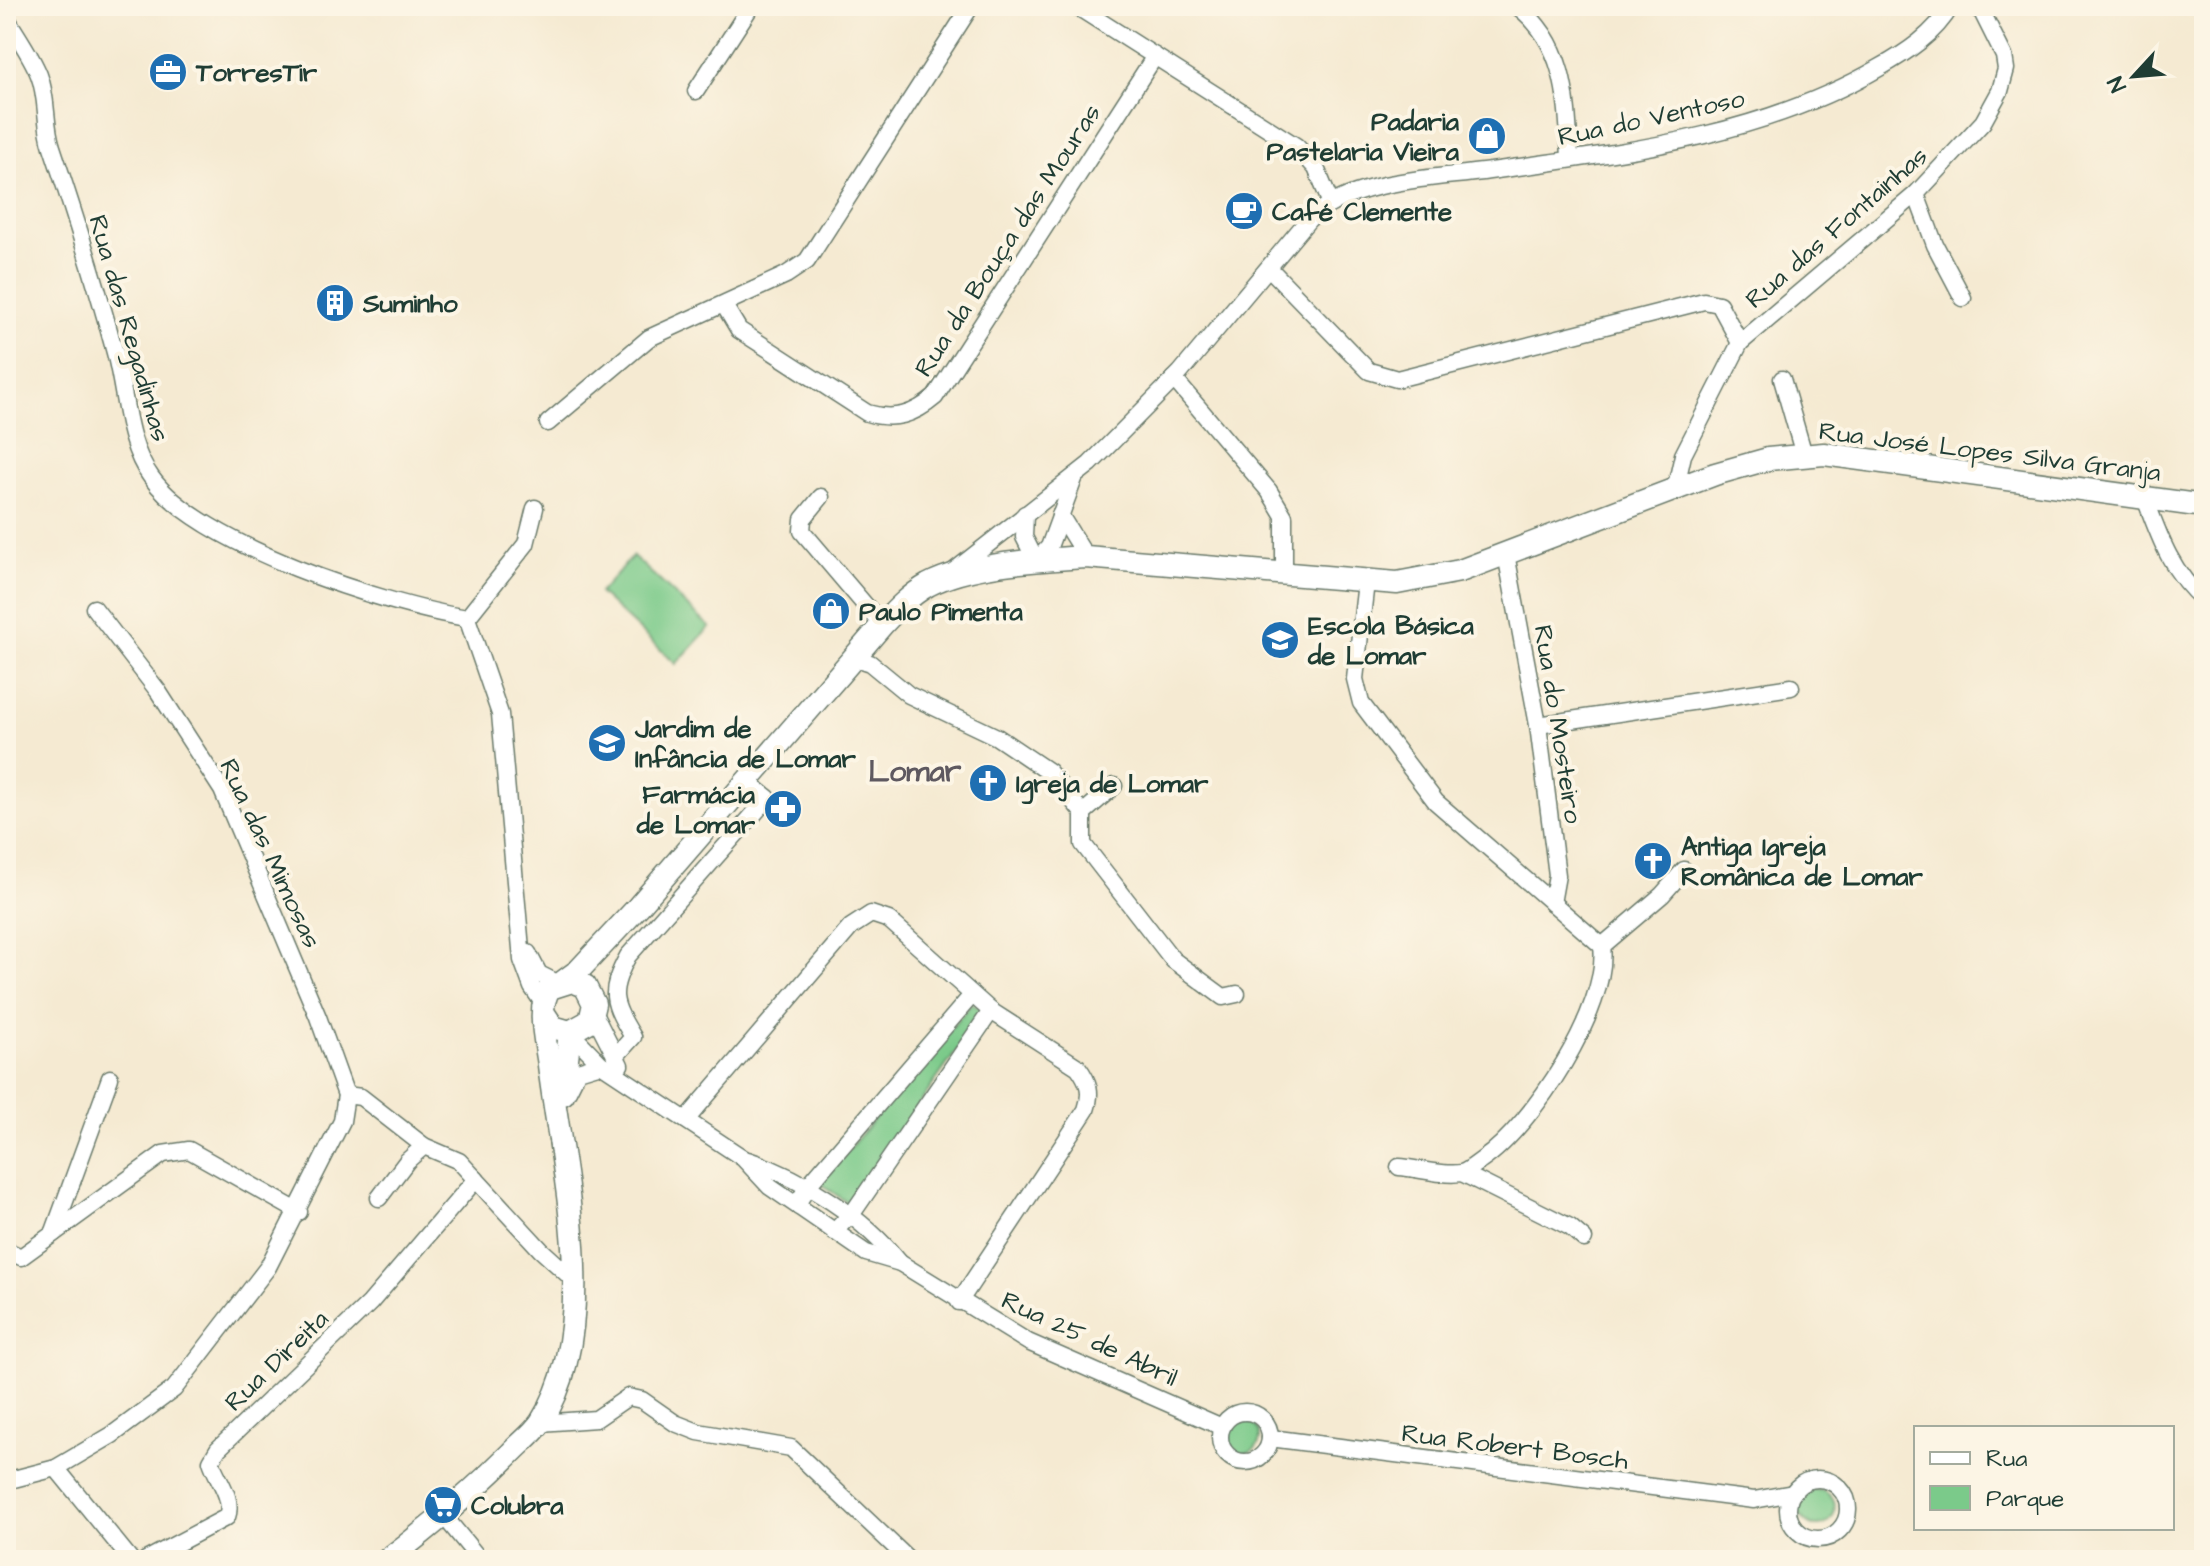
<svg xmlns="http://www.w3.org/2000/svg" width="2210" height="1566" font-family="'Architects Daughter',sans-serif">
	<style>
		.green { fill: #7bca8a; stroke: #4d845f; stroke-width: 2 }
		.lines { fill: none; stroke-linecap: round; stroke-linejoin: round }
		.minor-casing { stroke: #6a7a6b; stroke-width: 19 }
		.secondary-casing { stroke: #6a7a6b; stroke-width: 25 }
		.minor { stroke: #fff; stroke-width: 16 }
		.secondary { stroke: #fff; stroke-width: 22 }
		.labels { text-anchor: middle; stroke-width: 8; stroke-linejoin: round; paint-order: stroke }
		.poi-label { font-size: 26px; font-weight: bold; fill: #1f3d34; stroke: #fcf5e5; text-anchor: start }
		.street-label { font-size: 26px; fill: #1f3d34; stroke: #fcf5e5 }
		.quarter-label { font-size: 30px; font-weight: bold; fill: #5e5960; stroke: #fcf5e5 }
	</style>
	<rect width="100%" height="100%" fill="#fcf5e5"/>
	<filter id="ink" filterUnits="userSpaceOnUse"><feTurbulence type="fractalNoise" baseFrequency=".0125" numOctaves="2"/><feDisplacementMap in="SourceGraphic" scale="16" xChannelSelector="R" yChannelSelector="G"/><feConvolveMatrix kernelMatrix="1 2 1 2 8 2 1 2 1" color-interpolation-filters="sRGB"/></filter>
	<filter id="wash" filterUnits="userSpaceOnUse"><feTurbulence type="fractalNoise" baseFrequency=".006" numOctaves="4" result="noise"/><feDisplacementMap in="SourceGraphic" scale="32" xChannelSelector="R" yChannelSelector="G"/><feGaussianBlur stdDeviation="1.8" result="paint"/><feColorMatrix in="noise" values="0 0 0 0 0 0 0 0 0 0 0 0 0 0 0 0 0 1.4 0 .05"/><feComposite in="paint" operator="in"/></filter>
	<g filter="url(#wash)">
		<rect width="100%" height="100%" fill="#f5ead2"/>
		<g class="green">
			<polygon points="633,556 710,627 676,664 599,593"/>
			<polygon points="972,1003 984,1012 849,1204 820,1183"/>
			<circle cx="1244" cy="1437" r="16"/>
			<circle cx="1817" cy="1508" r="18"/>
		</g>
	</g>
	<g filter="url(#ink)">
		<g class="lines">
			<defs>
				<g id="minor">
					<polyline points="1076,6 1296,146 1316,168 1331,204"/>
					<path d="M 1517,6 C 1567,44 1567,102 1570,158"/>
					<path d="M 6,17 C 17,36 31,55 39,75 C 48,98 44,123 52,147 C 74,213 96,282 114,349 C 126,390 125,442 151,477 C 199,545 385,605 467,618"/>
					<polyline points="696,91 751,6"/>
					<polyline points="1916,194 1935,245 1963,298"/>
					<polyline points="1269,268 1369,371 1397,379 1704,301 1719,304 1740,343"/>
					<path d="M 724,305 L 739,330 L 867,413 C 894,421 914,415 935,397 L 1155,56"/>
					<polyline points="1174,379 1269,491 1284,516 1284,574"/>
					<polyline points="1782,379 1804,455"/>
					<polyline points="548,423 649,338 786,275 807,261 971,6"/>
					<polyline points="1676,486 1683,455 1740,343 1916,194 1983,122 2000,91 2006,69 2004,56 1979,6"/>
					<polyline points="821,497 803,519 802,531 882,625"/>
					<path d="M 2145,498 C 2159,536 2172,574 2204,600"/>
					<polyline points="1025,514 1024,537 1036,561 1049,547 1075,476"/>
					<polyline points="1060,515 1086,557"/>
					<polyline points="1506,554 1538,725 1557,875 1552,903"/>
					<path d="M 954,571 L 1090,464 L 1180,373 L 1309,219 C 1354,180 1427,179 1483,172 C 1617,153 1759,138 1879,68 C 1906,53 1935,34 1951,6"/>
					<polyline points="1366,582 1355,679 1361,703 1436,802 1602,946"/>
					<polyline points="467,618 500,714 522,960 532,987 543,1003"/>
					<polyline points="467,618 526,544 535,508"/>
					<polyline points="852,657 870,663 909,695 997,737 1049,772 1083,813 1114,786"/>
					<polyline points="1538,725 1791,687"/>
					<polyline points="1083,813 1083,844 1173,960 1223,997 1237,994"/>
					<polyline points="1602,946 1662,895 1684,870"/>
					<polyline points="528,953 539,974 557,983"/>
					<polyline points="593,1012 620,1065"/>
					<polyline points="570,1032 601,1064 743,1158 770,1187 866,1253 900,1263 1028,1342 1222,1427"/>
					<path d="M 615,1057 L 633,1037 C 612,1002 608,993 628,956 L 768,798 L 745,780"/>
					<polyline points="568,1091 578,1071 601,1064"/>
					<polyline points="346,1095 361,1097 424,1146 459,1161 541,1250 575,1281"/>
					<path d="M 686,1120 L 851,927 L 871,914 L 889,920 L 991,1011 L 1078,1067 C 1089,1082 1092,1092 1086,1110 L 959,1302"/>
					<path d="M 748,1160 C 804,1179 863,1217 900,1263"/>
					<path d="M 1399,1167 C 1417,1168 1443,1176 1461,1173 C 1467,1172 1476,1164 1482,1160 C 1532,1126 1610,1007 1602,946"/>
					<polyline points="1462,1173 1570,1227 1584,1239"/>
					<polyline points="379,1198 407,1161 424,1146"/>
					<polyline points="799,1207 800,1199 812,1181 972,995"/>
					<polyline points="834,1232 854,1211 991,1011"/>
					<polyline points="53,1234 110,1078"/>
					<polyline points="6,1250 21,1257 163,1154 189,1150 299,1212"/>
					<circle cx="1245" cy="1437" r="25"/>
					<polyline points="540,1423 596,1419 628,1397 642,1400 675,1423 698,1432 791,1448 909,1560"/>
					<polyline points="1270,1438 1754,1500 1793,1493"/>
					<polyline points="56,1468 131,1560"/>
					<circle cx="1818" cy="1509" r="30"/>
					<polyline points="6,1481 56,1468 112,1435 174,1389 268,1267 342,1121 346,1095 318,1017 222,790 158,691 94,608"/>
					<polyline points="444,1516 480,1560"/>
					<path d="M 146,1560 L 227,1517 C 234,1497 217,1480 211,1461 L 218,1449 L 370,1303 L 476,1179"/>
				</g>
				<g id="secondary">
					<path d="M 564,981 L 579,970 L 638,907 L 882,625 C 896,610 910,595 928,585 C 970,563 1039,560 1086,557 L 1397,583 L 1460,571 L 1715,474 L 1768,459 L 1824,454 L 2204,506"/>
					<polyline points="563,1094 570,1032"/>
					<path d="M 387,1560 C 431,1527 472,1492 511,1453 C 520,1443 533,1434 541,1422 C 603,1327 562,1171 549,1065 C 546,1042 536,1007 550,988 L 572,981 L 585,986 L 594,1004 L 590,1021 L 570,1032 L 553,1027 L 543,1012"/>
				</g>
			</defs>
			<use href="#minor" class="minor-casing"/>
			<use href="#secondary" class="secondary-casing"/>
			<use href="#minor" class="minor"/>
			<use href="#secondary" class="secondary"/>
		</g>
	</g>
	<defs>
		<symbol id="office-disc" viewBox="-11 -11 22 22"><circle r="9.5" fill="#1f6fb2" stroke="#fcf5e5"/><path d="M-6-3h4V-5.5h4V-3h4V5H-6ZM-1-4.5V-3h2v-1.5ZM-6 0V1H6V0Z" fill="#fff"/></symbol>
		<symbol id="shop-disc" viewBox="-11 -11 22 22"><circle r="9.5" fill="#1f6fb2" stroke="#fcf5e5"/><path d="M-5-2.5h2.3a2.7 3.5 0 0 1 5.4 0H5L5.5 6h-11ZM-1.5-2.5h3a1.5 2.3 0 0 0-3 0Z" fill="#fff"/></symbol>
		<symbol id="cafe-disc" viewBox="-11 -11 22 22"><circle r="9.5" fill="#1f6fb2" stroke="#fcf5e5"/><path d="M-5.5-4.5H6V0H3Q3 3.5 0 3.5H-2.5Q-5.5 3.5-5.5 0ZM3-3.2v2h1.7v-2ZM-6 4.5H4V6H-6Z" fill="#fff"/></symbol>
		<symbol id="building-disc" viewBox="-11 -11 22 22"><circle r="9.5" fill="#1f6fb2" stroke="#fcf5e5"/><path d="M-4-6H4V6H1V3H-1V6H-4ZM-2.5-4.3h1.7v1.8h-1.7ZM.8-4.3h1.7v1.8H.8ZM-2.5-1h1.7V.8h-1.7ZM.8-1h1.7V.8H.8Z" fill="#fff"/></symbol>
		<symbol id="school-disc" viewBox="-11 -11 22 22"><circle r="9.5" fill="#1f6fb2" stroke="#fcf5e5"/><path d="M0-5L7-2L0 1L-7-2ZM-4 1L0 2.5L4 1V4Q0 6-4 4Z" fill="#fff"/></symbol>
		<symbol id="church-disc" viewBox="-11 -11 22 22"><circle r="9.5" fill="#1f6fb2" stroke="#fcf5e5"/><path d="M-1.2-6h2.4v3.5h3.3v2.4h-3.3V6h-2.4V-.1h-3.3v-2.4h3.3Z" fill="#fff"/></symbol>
		<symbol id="pharmacy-disc" viewBox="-11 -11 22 22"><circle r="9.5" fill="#1f6fb2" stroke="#fcf5e5"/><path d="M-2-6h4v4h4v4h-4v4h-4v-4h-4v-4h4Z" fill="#fff"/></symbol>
		<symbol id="supermarket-disc" viewBox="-11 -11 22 22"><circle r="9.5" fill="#1f6fb2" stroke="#fcf5e5"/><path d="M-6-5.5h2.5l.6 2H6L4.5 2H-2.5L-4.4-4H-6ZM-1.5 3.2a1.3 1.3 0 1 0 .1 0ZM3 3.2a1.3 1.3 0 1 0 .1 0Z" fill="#fff"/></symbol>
	</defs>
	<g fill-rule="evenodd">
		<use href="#office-disc" x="146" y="50" width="44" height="44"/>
		<use href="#shop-disc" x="1465" y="114" width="44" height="44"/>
		<use href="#cafe-disc" x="1222" y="189" width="44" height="44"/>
		<use href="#building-disc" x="313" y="281" width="44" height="44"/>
		<use href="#shop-disc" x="809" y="589" width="44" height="44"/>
		<use href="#school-disc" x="1258" y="618" width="44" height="44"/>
		<use href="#school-disc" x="585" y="721" width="44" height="44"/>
		<use href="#church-disc" x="966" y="761" width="44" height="44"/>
		<use href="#pharmacy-disc" x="761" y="787" width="44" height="44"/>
		<use href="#church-disc" x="1631" y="839" width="44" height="44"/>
		<use href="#supermarket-disc" x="421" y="1483" width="44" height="44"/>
	</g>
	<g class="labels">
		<g class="poi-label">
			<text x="196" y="81">TorresTir</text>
			<text x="1459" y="130" text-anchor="end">Padaria<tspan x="1459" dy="30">Pastelaria Vieira</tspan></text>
			<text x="1272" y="220">Café Clemente</text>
			<text x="363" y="312">Suminho</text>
			<text x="859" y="620">Paulo Pimenta</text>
			<text x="1308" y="634">Escola Básica<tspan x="1308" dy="30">de Lomar</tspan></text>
			<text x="635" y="737">Jardim de<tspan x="635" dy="30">Infância de Lomar</tspan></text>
			<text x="1016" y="792">Igreja de Lomar</text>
			<text x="755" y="803" text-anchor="end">Farmácia<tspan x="755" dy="30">de Lomar</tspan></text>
			<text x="1681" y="855">Antiga Igreja<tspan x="1681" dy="30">Românica de Lomar</tspan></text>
			<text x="471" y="1514">Colubra</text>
		</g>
		<g class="street-label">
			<text transform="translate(1651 117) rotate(-12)" y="9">Rua do Ventoso</text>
			<text transform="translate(1836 227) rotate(-41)" y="9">Rua das Fontainhas</text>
			<text transform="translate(1007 240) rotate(-57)" y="9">Rua da Bouça das Mouras</text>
			<text transform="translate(130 328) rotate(74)" y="9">Rua das Regadinhas</text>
			<text transform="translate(1990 451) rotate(7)" y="9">Rua José Lopes Silva Granja</text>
			<text transform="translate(1559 724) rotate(81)" y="9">Rua do Mosteiro</text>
			<text transform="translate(271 853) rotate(65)" y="9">Rua das Mimosas</text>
			<text transform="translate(1090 1338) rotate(25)" y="9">Rua 25 de Abril</text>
			<text transform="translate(276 1360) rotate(-44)" y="9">Rua Direita</text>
			<text transform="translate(1515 1446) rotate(7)" y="9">Rua Robert Bosch</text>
		</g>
		<g class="quarter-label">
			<text x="915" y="781">Lomar</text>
		</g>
	</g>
	<rect width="2210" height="1566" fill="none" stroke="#fcf5e5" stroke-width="32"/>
	<rect x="1914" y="1426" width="260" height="104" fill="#fcf5e5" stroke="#a4ab9e" stroke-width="2"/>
	<rect x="1930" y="1452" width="40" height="12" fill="#ffffff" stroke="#a4ab9e" stroke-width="2"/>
	<text x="1986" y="1466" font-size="24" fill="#1f3d34">Rua</text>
	<rect x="1930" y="1486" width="40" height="24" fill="#7bca8a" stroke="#a4ab9e" stroke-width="2"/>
	<text x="1986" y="1506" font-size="24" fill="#1f3d34">Parque</text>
	<g transform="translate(2134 76) rotate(244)" stroke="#fcf5e5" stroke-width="6" paint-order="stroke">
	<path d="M0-6L14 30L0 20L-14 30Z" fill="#1f3d34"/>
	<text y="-12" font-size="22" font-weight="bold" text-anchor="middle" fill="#1f3d34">N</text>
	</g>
</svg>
